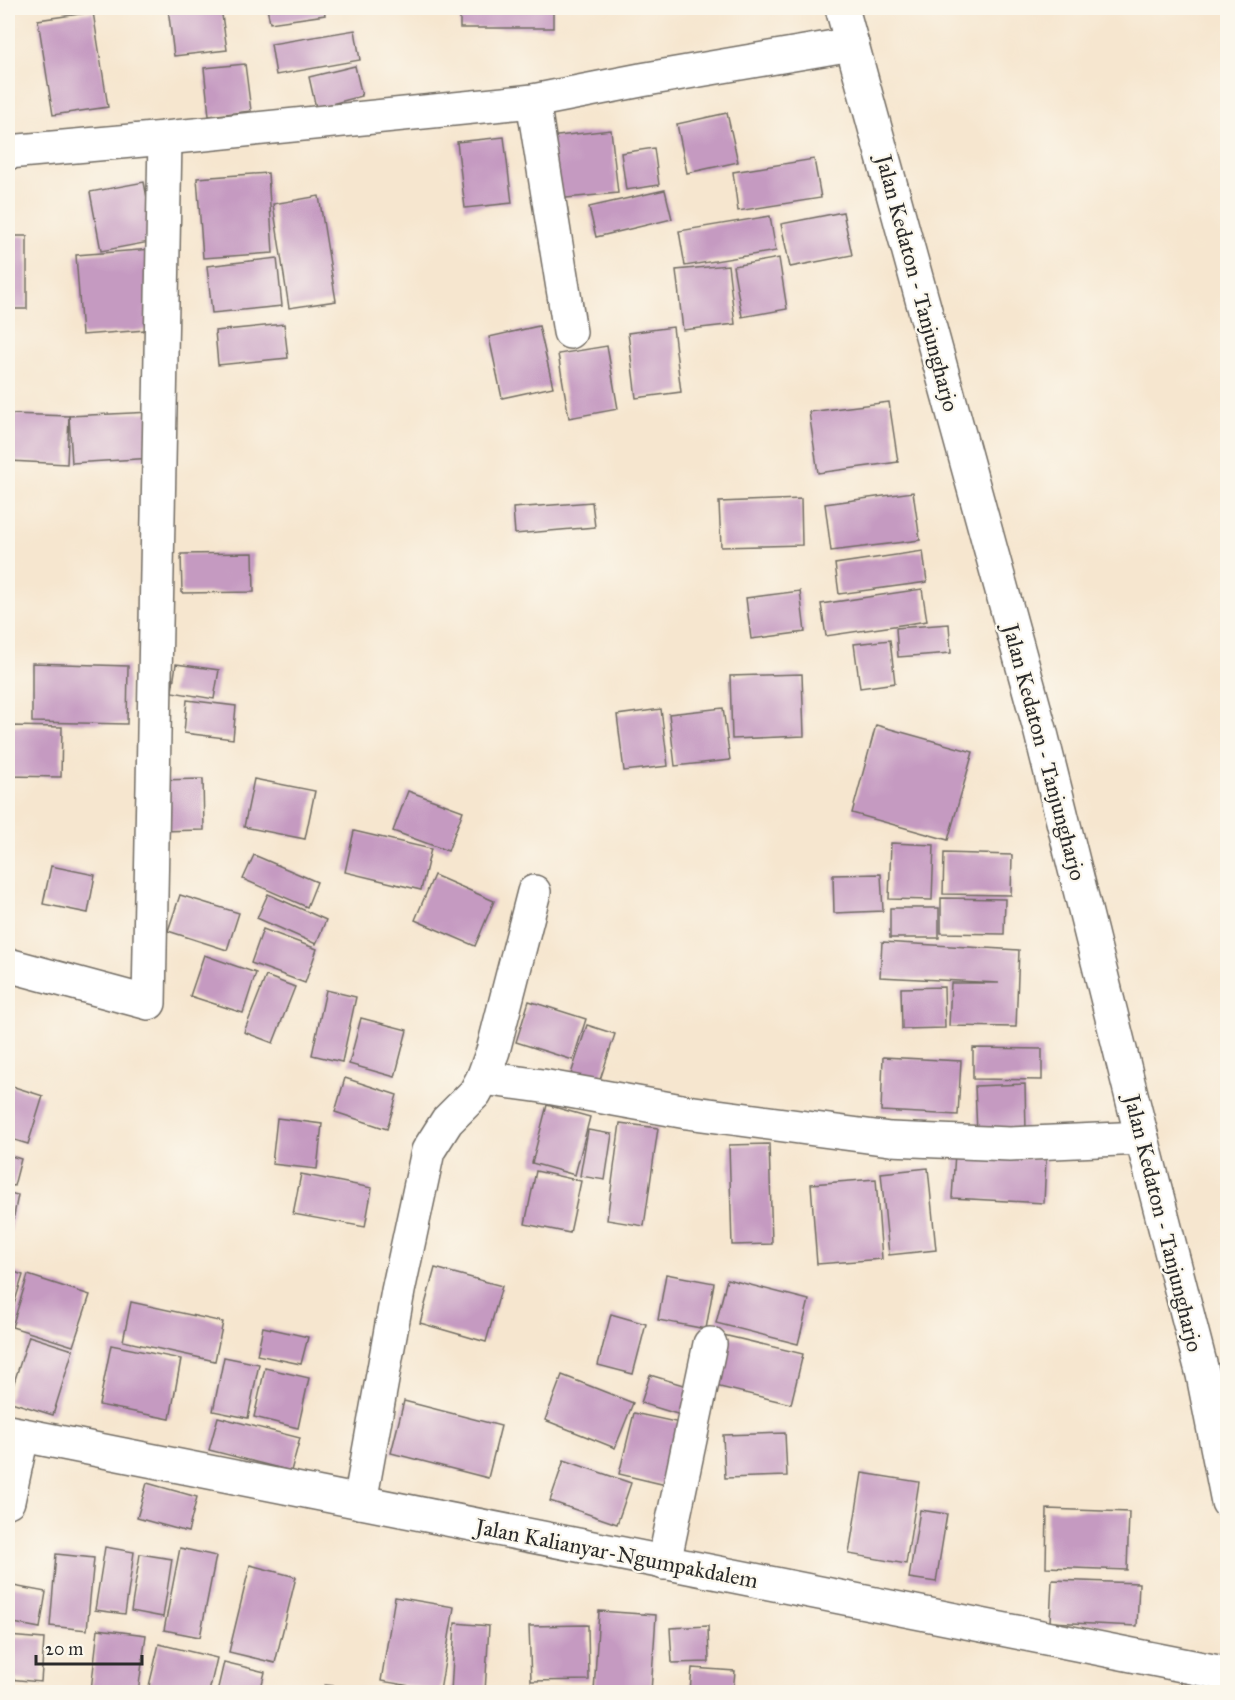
<svg xmlns="http://www.w3.org/2000/svg" width="1235" height="1700" font-family="'IM FELL Great Primer',serif">
	<style>
		.building { fill: #c59ac1 }
		.lines { fill: none; stroke-linecap: round; stroke-linejoin: round }
		.minor-casing { stroke: #726c64; stroke-width: 36 }
		.minor { stroke: #fff; stroke-width: 33 }
		.labels { text-anchor: middle; stroke-width: 4.5; stroke-linejoin: round; paint-order: stroke }
		.street-label { font-size: 22px; fill: #2b2b2b; stroke: #fbf7ec }
	</style>
	<rect width="100%" height="100%" fill="#fbf7ec"/>
	<filter id="ink" filterUnits="userSpaceOnUse"><feTurbulence type="fractalNoise" baseFrequency=".0167" numOctaves="2"/><feDisplacementMap in="SourceGraphic" scale="12" xChannelSelector="R" yChannelSelector="G"/><feConvolveMatrix kernelMatrix="1 2 1 2 8 2 1 2 1" color-interpolation-filters="sRGB"/></filter>
	<filter id="wash" filterUnits="userSpaceOnUse"><feTurbulence type="fractalNoise" baseFrequency=".008" numOctaves="4" result="noise"/><feDisplacementMap in="SourceGraphic" scale="24" xChannelSelector="R" yChannelSelector="G"/><feGaussianBlur stdDeviation="1.35" result="paint"/><feColorMatrix in="noise" values="0 0 0 0 0 0 0 0 0 0 0 0 0 0 0 0 0 1.4 0 .05"/><feComposite in="paint" operator="in"/></filter>
	<g filter="url(#wash)">
		<rect width="100%" height="100%" fill="#f6e6cf"/>
		<g id="blocks">
			<g class="building">
				<polygon points="168,8 221,8 227,50 174,56"/>
				<polygon points="267,8 324,8 325,15 270,23"/>
				<rect x="460" y="8" width="93" height="20"/>
				<polygon points="93,12 108,107 53,115 38,20"/>
				<polygon points="355,30 360,60 276,75 271,44"/>
				<polygon points="245,64 251,111 209,116 204,68"/>
				<polygon points="355,66 362,96 316,108 309,77"/>
				<polygon points="727,113 738,162 687,173 677,124"/>
				<polygon points="611,130 618,193 556,199 549,137"/>
				<polygon points="504,137 512,203 465,208 457,142"/>
				<polygon points="654,148 659,185 626,190 621,153"/>
				<polygon points="814,159 821,198 738,211 733,172"/>
				<polygon points="268,173 273,253 203,258 197,178"/>
				<polygon points="144,182 155,241 101,251 90,192"/>
				<polygon points="665,190 672,219 596,237 589,207"/>
				<polygon points="319,196 336,301 289,308 273,204"/>
				<polygon points="843,212 852,255 790,267 781,224"/>
				<polygon points="770,216 776,251 685,266 679,231"/>
				<rect x="8" y="236" width="19" height="73"/>
				<polygon points="152,249 158,329 82,335 76,255"/>
				<polygon points="277,258 282,306 212,313 207,266"/>
				<polygon points="779,258 787,309 742,317 733,266"/>
				<polygon points="728,265 735,324 683,330 676,270"/>
				<polygon points="284,324 288,358 218,365 215,331"/>
				<polygon points="539,326 553,387 502,398 489,337"/>
				<polygon points="673,327 681,392 636,398 628,333"/>
				<polygon points="607,346 618,409 569,418 558,354"/>
				<polygon points="889,402 898,462 818,473 809,412"/>
				<polygon points="152,412 154,458 72,463 69,416"/>
				<polygon points="11,414 69,416 67,464 10,461"/>
				<polygon points="913,492 920,540 831,551 825,504"/>
				<polygon points="801,499 802,545 721,547 719,502"/>
				<polygon points="592,502 595,527 515,534 513,508"/>
				<polygon points="923,551 927,582 839,594 835,564"/>
				<polygon points="253,553 254,592 182,593 181,554"/>
				<polygon points="922,589 927,621 826,636 821,604"/>
				<polygon points="800,591 805,632 751,639 746,598"/>
				<polygon points="949,624 951,653 898,657 896,628"/>
				<polygon points="890,640 895,683 860,688 854,644"/>
				<polygon points="32,663 128,666 127,724 32,722"/>
				<polygon points="176,664 219,670 214,699 172,692"/>
				<polygon points="802,674 804,736 732,739 730,676"/>
				<polygon points="187,700 236,706 233,739 184,733"/>
				<polygon points="723,708 730,760 675,766 669,714"/>
				<polygon points="661,709 668,766 624,771 617,715"/>
				<polygon points="876,725 973,752 948,840 852,813"/>
				<polygon points="8,726 62,727 61,777 8,776"/>
				<polygon points="203,779 204,830 158,831 156,780"/>
				<polygon points="254,779 315,791 305,839 244,827"/>
				<polygon points="408,791 463,811 448,851 393,831"/>
				<polygon points="354,831 431,849 421,890 345,872"/>
				<polygon points="891,843 934,845 932,900 889,899"/>
				<polygon points="944,853 1012,855 1011,895 943,894"/>
				<polygon points="254,855 317,882 307,907 243,879"/>
				<polygon points="51,866 95,875 88,913 43,904"/>
				<polygon points="881,874 883,911 834,913 833,875"/>
				<polygon points="434,875 494,901 475,946 415,920"/>
				<polygon points="268,894 326,920 316,944 257,918"/>
				<polygon points="180,895 239,913 227,950 168,931"/>
				<polygon points="941,898 1005,899 1004,934 941,933"/>
				<rect x="890" y="908" width="49" height="30"/>
				<polygon points="263,929 317,949 305,983 251,963"/>
				<polygon points="882,942 1019,950 1016,1027 949,1026 951,983 999,983 880,977"/>
				<polygon points="204,955 256,973 243,1013 190,996"/>
				<polygon points="266,976 295,987 273,1043 244,1032"/>
				<polygon points="944,987 945,1028 902,1029 901,988"/>
				<polygon points="326,990 356,997 342,1062 312,1055"/>
				<polygon points="529,1001 586,1019 573,1060 516,1042"/>
				<polygon points="361,1018 407,1030 395,1077 349,1064"/>
				<polygon points="587,1025 615,1034 599,1083 571,1074"/>
				<polygon points="973,1048 1042,1049 1042,1080 973,1079"/>
				<polygon points="883,1057 961,1061 958,1115 881,1111"/>
				<polygon points="345,1078 397,1095 387,1129 335,1112"/>
				<polygon points="1025,1084 1026,1132 977,1133 975,1086"/>
				<polygon points="8,1085 43,1096 28,1144 8,1138"/>
				<polygon points="547,1105 590,1117 575,1175 532,1163"/>
				<polygon points="277,1118 322,1124 317,1169 272,1164"/>
				<polygon points="620,1123 658,1128 644,1226 607,1220"/>
				<polygon points="588,1130 612,1134 605,1180 580,1176"/>
				<polygon points="769,1144 772,1244 732,1245 729,1145"/>
				<polygon points="955,1153 1046,1159 1044,1203 952,1198"/>
				<polygon points="8,1155 21,1159 14,1186 8,1185"/>
				<polygon points="928,1168 936,1250 889,1255 881,1173"/>
				<polygon points="536,1171 581,1181 570,1233 525,1224"/>
				<polygon points="301,1174 372,1188 365,1227 293,1214"/>
				<polygon points="876,1179 882,1259 817,1264 811,1184"/>
				<polygon points="8,1193 18,1195 11,1231 8,1230"/>
				<polygon points="435,1268 502,1286 486,1342 420,1323"/>
				<polygon points="8,1270 23,1275 8,1324"/>
				<polygon points="666,1274 714,1283 706,1329 658,1320"/>
				<polygon points="28,1275 90,1295 73,1346 12,1327"/>
				<polygon points="727,1279 809,1300 798,1344 716,1323"/>
				<polygon points="131,1302 223,1322 215,1361 123,1341"/>
				<polygon points="611,1314 646,1324 633,1374 598,1365"/>
				<polygon points="263,1327 308,1337 301,1364 257,1355"/>
				<polygon points="715,1333 803,1354 791,1404 703,1383"/>
				<polygon points="29,1336 73,1350 53,1415 8,1401"/>
				<polygon points="111,1345 181,1359 170,1419 99,1405"/>
				<polygon points="224,1357 259,1364 248,1418 213,1411"/>
				<polygon points="265,1368 309,1378 298,1428 254,1417"/>
				<polygon points="562,1375 633,1403 615,1448 545,1420"/>
				<polygon points="650,1375 693,1388 684,1416 641,1403"/>
				<polygon points="404,1401 501,1426 488,1478 391,1453"/>
				<polygon points="634,1413 680,1423 666,1485 619,1474"/>
				<polygon points="218,1417 300,1438 291,1471 209,1450"/>
				<polygon points="785,1433 787,1476 725,1478 723,1435"/>
				<polygon points="564,1460 631,1483 617,1524 550,1501"/>
				<polygon points="862,1473 919,1482 906,1564 849,1554"/>
				<polygon points="147,1483 197,1497 188,1532 137,1518"/>
				<polygon points="1047,1509 1129,1512 1127,1570 1046,1567"/>
				<polygon points="920,1510 947,1514 936,1582 909,1578"/>
				<polygon points="105,1547 134,1552 125,1614 95,1610"/>
				<polygon points="180,1548 216,1556 200,1637 164,1630"/>
				<polygon points="56,1554 94,1558 87,1630 50,1626"/>
				<polygon points="140,1554 172,1559 163,1617 131,1611"/>
				<polygon points="250,1565 296,1577 275,1663 229,1652"/>
				<polygon points="1052,1580 1139,1583 1137,1626 1050,1622"/>
				<polygon points="8,1585 46,1592 40,1628 8,1622"/>
				<polygon points="395,1597 454,1607 440,1691 381,1681"/>
				<polygon points="599,1611 656,1615 651,1692 594,1692"/>
				<polygon points="455,1623 489,1626 485,1692 451,1692"/>
				<polygon points="588,1625 589,1680 531,1681 529,1626"/>
				<polygon points="708,1626 709,1662 672,1663 670,1628"/>
				<polygon points="98,1629 146,1635 138,1692 111,1692 91,1690"/>
				<polygon points="8,1636 44,1639 41,1682 8,1679"/>
				<polygon points="159,1644 217,1658 209,1692 175,1692 149,1686"/>
				<polygon points="224,1662 265,1672 260,1692 217,1692"/>
				<polygon points="692,1668 735,1671 733,1692 690,1692"/>
				<polygon points="325,1685 366,1689 365,1692 325,1692"/>
			</g>
		</g>
	</g>
	<g filter="url(#ink)">
		<use href="#blocks" fill-opacity="0" stroke="#726c64" stroke-width="1.5"/>
		<g class="lines">
			<defs>
				<g id="minor">
					<polyline points="842,8 1040,729 1142,1138 1203,1375 1228,1502"/>
					<polyline points="533,101 570,332"/>
					<polyline points="8,152 165,138 533,101 641,80 852,44"/>
					<polyline points="8,965 149,1003 165,138"/>
					<polyline points="483,1078 542,1086 687,1112 890,1139 1010,1144 1142,1138"/>
					<polyline points="8,1432 1228,1674"/>
					<polyline points="8,1501 22,1436"/>
					<polyline points="360,1502 398,1291 428,1151 447,1121 475,1093 483,1078 493,1051 534,892"/>
					<polyline points="664,1563 710,1344"/>
				</g>
			</defs>
			<use href="#minor" class="minor-casing"/>
			<use href="#minor" class="minor"/>
		</g>
	</g>
	<g class="labels">
		<g class="street-label">
			<text transform="translate(918 283) rotate(75)" y="8">Jalan Kedaton - Tanjungharjo</text>
			<text transform="translate(1045 752) rotate(75)" y="8">Jalan Kedaton - Tanjungharjo</text>
			<text transform="translate(1164 1223) rotate(76)" y="8">Jalan Kedaton - Tanjungharjo</text>
			<text transform="translate(617 1553) rotate(11)" y="8">Jalan Kalianyar-Ngumpakdalem</text>
		</g>
	</g>
	<rect width="1235" height="1700" fill="none" stroke="#fbf7ec" stroke-width="30"/>
	<path d="M36 1655v9h106v-9" fill="none" stroke="#2b2b2b" stroke-width="3"/>
	<text x="45" y="1655" font-size="18" fill="#2b2b2b" stroke="#fbf7ec" stroke-width="4.5" paint-order="stroke">20 m</text>
</svg>
